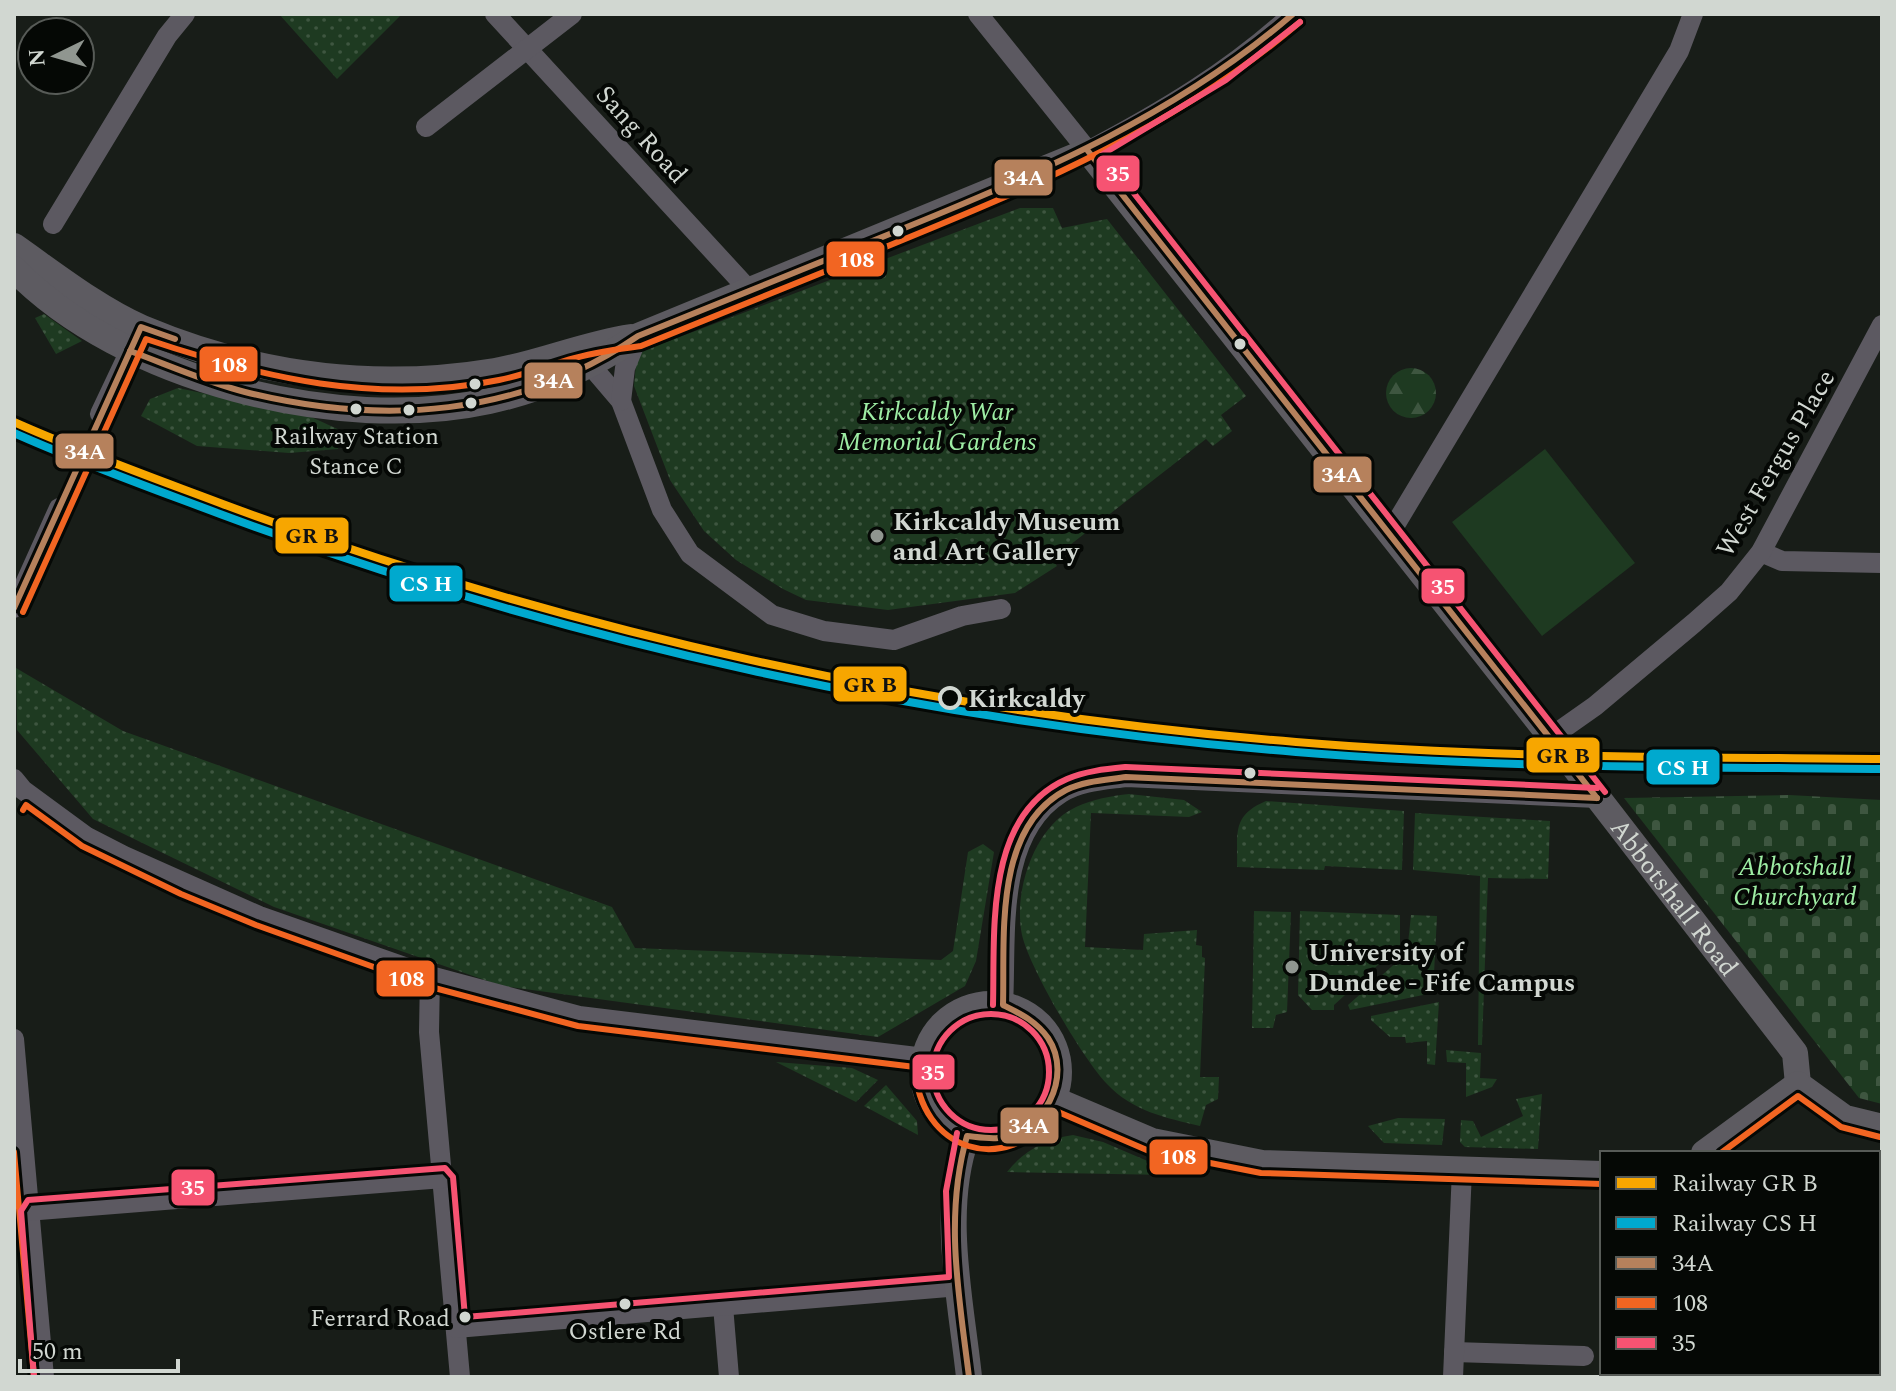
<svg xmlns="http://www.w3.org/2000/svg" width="1896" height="1391" font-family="Spectral,serif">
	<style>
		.grass { fill: url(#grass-dots) }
		.forest { fill: url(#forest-firs) }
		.cemetery { fill: url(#cemetery-stones) }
		.pitch { fill: #1e3a21 }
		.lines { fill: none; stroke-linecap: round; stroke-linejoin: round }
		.minor { stroke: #5c5961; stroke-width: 20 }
		.major { stroke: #5d5b61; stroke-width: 26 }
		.bus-1-casing { stroke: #050805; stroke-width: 12 }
		.bus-2-casing { stroke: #050805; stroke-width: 12 }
		.bus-3-casing { stroke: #050805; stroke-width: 12 }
		.bus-1 { stroke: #b6815c; stroke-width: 6 }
		.bus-2 { stroke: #f26522; stroke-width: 6 }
		.bus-3 { stroke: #f65372; stroke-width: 6 }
		.rail-1-casing { stroke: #050805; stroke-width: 14 }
		.rail-2-casing { stroke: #050805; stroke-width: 14 }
		.rail-1 { stroke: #f7a600; stroke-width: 8 }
		.rail-2 { stroke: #00a9ce; stroke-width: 8 }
		.bus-dot { fill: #d1d7d1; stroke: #050805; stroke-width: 3 }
		.poi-dot { fill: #909690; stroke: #050805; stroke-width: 3 }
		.stop-dot { fill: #050805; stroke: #d1d7d1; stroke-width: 4 }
		.labels { text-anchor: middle; stroke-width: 8; stroke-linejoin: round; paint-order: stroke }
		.bus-label { font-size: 24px; fill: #d1d7d1; stroke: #050805 }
		.street-label { font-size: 26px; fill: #d1d7d1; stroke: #050805 }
		.park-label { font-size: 26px; font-style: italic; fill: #9eeda4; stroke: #050805 }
		.poi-label { font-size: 26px; font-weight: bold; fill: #d1d7d1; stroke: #050805; text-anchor: start }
		.stop-label { font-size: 26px; font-weight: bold; fill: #d1d7d1; stroke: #050805; text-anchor: start }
		.line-badge { stroke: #050805; stroke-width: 3 }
		.badge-label { font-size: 22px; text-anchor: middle; font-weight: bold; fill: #fff }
		.pale-badge-label { font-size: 22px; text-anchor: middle; font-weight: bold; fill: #111 }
	</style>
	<defs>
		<pattern id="grass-dots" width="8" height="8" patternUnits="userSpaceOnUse" patternTransform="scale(2)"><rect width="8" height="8" fill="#1e3a21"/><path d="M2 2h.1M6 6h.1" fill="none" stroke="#3e5640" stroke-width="1.8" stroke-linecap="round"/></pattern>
		<pattern id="forest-firs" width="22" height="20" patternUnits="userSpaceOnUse" patternTransform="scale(2)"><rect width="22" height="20" fill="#1e3a21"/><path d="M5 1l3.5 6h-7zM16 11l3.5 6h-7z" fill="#3e5640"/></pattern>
		<pattern id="cemetery-stones" width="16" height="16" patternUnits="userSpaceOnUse" patternTransform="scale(2)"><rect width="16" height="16" fill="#1e3a21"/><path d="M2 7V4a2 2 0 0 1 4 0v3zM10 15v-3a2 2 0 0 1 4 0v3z" fill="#3e5640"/></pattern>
	</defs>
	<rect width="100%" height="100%" fill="#181d18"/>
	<g class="grass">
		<polygon points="279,14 402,14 337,79"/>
		<polygon points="1020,208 1053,208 1062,228 1107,219 1246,396 1221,415 1232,431 1213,446 1206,439 1052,559 1057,566 1015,593 888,610 806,600 783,589 736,560 704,531 670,480 634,386 637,353"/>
		<polygon points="44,314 82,341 56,354 35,318"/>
		<polygon points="178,388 307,415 344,432 338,449 289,453 197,446 141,416 150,399"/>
		<polygon points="16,668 123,731 612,907 635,948 941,960 953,951 968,852 983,844 994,852 976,961 965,986 878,1037 502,986 274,907 93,819 17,730"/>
		<path d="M 1129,794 L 1184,800 L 1202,812 L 1189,817 L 1091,813 L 1085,947 L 1143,950 L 1144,934 L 1197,930 L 1196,945 L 1202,946 L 1202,957 L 1205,958 L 1200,1077 L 1219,1077 L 1218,1099 L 1206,1105 L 1200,1126 C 1166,1118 1132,1111 1107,1084 C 1083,1059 1030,969 1022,935 C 1013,892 1034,826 1076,807 C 1093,799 1111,796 1129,794 Z"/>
		<path d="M 1266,801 L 1404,811 L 1402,870 L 1325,866 L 1324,870 L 1237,867 C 1238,833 1231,816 1266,801 Z"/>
		<polygon points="1415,813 1550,821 1548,879 1488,878 1482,1045 1478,1045 1480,876 1413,870"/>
		<polygon points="1254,911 1291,912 1287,1012 1276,1015 1273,1028 1252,1028"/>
		<polygon points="1300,911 1400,915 1400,945 1334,1005 1334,1010 1312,1010 1298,995"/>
		<polygon points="1411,915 1437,916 1433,993 1350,1010 1348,1005 1407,953"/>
		<polygon points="1439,1002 1435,1065 1427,1064 1427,1041 1406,1043 1405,1037 1390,1037 1371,1020 1371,1016"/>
		<polygon points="1446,1050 1481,1053 1480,1078 1497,1079 1492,1087 1466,1097 1466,1063 1447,1062"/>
		<polygon points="776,1062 852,1068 878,1080 856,1102"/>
		<polygon points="886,1085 917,1121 918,1135 864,1106"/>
		<polygon points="1542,1094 1538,1149 1465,1147 1460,1142 1461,1120 1473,1121 1481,1137 1523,1116 1516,1099"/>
		<polygon points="1398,1118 1445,1119 1442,1145 1384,1143 1368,1126"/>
		<path d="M 1073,1135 L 1103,1142 L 1164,1168 L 1167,1175 L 1007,1172 C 1024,1150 1046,1139 1073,1135 Z"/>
	</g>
	<circle class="forest" cx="1411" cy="393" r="25"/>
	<polygon class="cemetery" points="1789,795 1882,800 1882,1104 1859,1098 1624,798"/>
	<polygon class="pitch" points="1545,449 1635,563 1542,636 1452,522"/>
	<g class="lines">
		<g class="minor">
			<polyline points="495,14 749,290"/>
			<path d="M 978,14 L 1088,151 C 1162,112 1231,71 1293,14"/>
			<polyline points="426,127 572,14"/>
			<polyline points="53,224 167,36 185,14"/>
			<polyline points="592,367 621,401 662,510 690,554 772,615 824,631 894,640 962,616 1001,609"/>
			<polyline points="621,401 625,368 638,336"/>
			<polyline points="100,414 136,338"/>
			<polyline points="1389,535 1679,51 1693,14"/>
			<polyline points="1761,552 1782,561 1882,563"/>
			<polyline points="14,608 59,508"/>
			<polyline points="1551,737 1595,706 1694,623 1729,592 1761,552 1882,325"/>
			<polyline points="14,779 23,790 87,837 124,856 259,916 430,976 579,1016 925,1058"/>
			<polyline points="430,976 429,1032 460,1377"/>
			<path d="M 1003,1005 C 1007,938 994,835 1061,793 C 1080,781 1104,780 1126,777 L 1597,798"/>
			<polyline points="14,1039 44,1377"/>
			<polyline points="14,1212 443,1178"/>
			<polyline points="723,1306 729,1377"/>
			<polyline points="456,1328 960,1286"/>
			<polyline points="1454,1352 1584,1356"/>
			<polyline points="1453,1377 1462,1170"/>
		</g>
		<g class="major">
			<path d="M 14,246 C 54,274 97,308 142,328 C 256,376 373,391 495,371 C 541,363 584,344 631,337"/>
			<path id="s1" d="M 14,269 C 122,380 338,434 489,401 C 545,389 591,367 638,336 L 1088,151 L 1551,737 L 1795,1053 L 1798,1084 L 1845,1118 L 1882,1127"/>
			<circle cx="991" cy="1072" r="68"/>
			<polyline points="1053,1099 1152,1141 1262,1163 1602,1174"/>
			<path d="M 967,1136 C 940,1210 961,1301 969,1377"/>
			<polyline points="1704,1153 1798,1084"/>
		</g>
		<defs>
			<g id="bus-1">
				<polyline points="1088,151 1597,798"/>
				<path d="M 130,351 C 168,365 206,382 245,392 C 382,426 520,417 638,336 C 726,300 814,265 902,229 C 1043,172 1177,114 1293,14"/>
				<polyline points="14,608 141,327 175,339"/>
				<path d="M 969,1377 C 959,1296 944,1216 967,1136 C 977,1137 989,1139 998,1138 C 1043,1134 1074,1077 1048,1038 C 1036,1021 1021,1014 1003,1005 C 1005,937 993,828 1066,790 C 1084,781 1106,780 1126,777 L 1597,798"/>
			</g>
			<g id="bus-2">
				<path d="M 23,612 L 146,339 C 262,378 377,405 499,380 C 525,375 549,365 575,358 C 597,352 618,349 641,346 C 723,313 805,279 888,246 C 1035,186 1178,126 1300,22"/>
				<path d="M 23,810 L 26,805 L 82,846 L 181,894 L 256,925 L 427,986 L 578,1026 L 915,1067 C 919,1151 1006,1179 1056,1111 L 1149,1151 L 1261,1173 L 1602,1184"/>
				<polyline points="14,1152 34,1377"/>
				<polyline points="1721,1153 1798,1096 1841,1127 1880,1137"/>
			</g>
			<g id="bus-3">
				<polyline points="1300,22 1226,80 1103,154 1605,792"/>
				<path d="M 993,1005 C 995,931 984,815 1067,779 C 1085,771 1106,769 1126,767 L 1597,788"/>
				<circle cx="991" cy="1072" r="58"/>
				<polyline points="34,1377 21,1211 28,1200 445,1168 453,1177 465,1317 949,1277 946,1191 957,1133"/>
			</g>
		</defs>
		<use href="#bus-1" class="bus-1-casing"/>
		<use href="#bus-2" class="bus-2-casing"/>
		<use href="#bus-3" class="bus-3-casing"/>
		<use href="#bus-1" class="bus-1"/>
		<use href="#bus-2" class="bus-2"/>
		<use href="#bus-3" class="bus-3"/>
		<defs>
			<path id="rail-1" d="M 14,422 C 81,452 151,477 220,503 C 564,631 929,713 1296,742 C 1491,758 1687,757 1882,759"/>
			<path id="rail-2" d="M 14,433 C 81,463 151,488 220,514 C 564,642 930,723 1296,752 C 1491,768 1686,767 1882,769"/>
		</defs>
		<use href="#rail-1" class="rail-1-casing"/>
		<use href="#rail-2" class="rail-2-casing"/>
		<use href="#rail-1" class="rail-1"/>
		<use href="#rail-2" class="rail-2"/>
	</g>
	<g class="bus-dot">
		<circle cx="898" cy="231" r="7"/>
		<circle cx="1240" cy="344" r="7"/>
		<circle cx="475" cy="384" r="7"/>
		<circle cx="471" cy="403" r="7"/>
		<circle cx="356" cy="409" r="7"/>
		<circle cx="409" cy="410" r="7"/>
		<circle cx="1250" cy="773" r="7"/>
		<circle cx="625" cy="1304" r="7"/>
		<circle cx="465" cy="1317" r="7"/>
	</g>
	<g class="poi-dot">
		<circle cx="877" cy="536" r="8"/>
		<circle cx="1292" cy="967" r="8"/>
	</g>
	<circle class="stop-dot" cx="950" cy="698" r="10"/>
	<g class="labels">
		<g class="bus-label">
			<text x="356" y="444">Railway Station<tspan x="356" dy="30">Stance C</tspan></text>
			<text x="450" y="1326" text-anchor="end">Ferrard Road</text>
			<text x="625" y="1339">Ostlere Rd</text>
		</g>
		<g class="street-label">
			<text transform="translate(642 134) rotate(48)" y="9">Sang Road</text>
			<text transform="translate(1775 463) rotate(-60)" y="9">West Fergus Place</text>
			<text dy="9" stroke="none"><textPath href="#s1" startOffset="2110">Abbotshall Road</textPath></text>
		</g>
		<g class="park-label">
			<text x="937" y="420">Kirkcaldy War<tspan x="937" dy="30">Memorial Gardens</tspan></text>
			<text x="1795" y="875">Abbotshall<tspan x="1795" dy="30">Churchyard</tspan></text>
		</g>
		<g class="poi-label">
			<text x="893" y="530">Kirkcaldy Museum<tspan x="893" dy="30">and Art Gallery</tspan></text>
			<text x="1308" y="961">University of<tspan x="1308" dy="30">Dundee - Fife Campus</tspan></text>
		</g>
		<g class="stop-label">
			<text x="968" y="707">Kirkcaldy</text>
		</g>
	</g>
	<g class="line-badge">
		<rect x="1095" y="154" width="46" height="39" rx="8" fill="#f65372"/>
		<rect x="993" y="158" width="61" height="39" rx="8" fill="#b6815c"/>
		<rect x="825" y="240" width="61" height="38" rx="8" fill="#f26522"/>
		<rect x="198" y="345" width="61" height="38" rx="8" fill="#f26522"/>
		<rect x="523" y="361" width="61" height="39" rx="8" fill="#b6815c"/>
		<rect x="54" y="432" width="61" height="38" rx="8" fill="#b6815c"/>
		<rect x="1312" y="455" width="61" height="39" rx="8" fill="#b6815c"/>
		<rect x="274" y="516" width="76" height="39" rx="8" fill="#f7a600"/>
		<rect x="388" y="564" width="76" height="39" rx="8" fill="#00a9ce"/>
		<rect x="1420" y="567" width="46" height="38" rx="8" fill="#f65372"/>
		<rect x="832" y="665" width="76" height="38" rx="8" fill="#f7a600"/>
		<rect x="1525" y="736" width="76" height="38" rx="8" fill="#f7a600"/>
		<rect x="1645" y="748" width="76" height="38" rx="8" fill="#00a9ce"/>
		<rect x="375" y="959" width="61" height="39" rx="8" fill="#f26522"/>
		<rect x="911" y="1053" width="45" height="38" rx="8" fill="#f65372"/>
		<rect x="999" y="1106" width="61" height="39" rx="8" fill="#b6815c"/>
		<rect x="1148" y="1138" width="61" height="38" rx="8" fill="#f26522"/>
		<rect x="170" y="1168" width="46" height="39" rx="8" fill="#f65372"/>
	</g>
	<g class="badge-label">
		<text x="1118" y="181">35</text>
		<text x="1024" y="185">34A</text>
		<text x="856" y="267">108</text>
		<text x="229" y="372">108</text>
		<text x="554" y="388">34A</text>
		<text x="85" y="459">34A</text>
		<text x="1342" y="482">34A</text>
		<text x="426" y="591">CS H</text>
		<text x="1443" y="594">35</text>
		<text x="1683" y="775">CS H</text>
		<text x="406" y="986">108</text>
		<text x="933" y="1080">35</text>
		<text x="1029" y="1133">34A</text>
		<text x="1178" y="1164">108</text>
		<text x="193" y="1195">35</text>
	</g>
	<g class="pale-badge-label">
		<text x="312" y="543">GR B</text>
		<text x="870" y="692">GR B</text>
		<text x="1563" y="763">GR B</text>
	</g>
	<rect width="1896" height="1391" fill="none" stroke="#d1d7d1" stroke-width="32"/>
	<rect x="1600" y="1151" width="280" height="224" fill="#050805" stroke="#575b57" stroke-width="2"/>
	<rect x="1616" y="1177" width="40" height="12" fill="#f7a600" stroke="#575b57" stroke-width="2"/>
	<text x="1672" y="1191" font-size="24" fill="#d1d7d1">Railway GR B</text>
	<rect x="1616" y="1217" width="40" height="12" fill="#00a9ce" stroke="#575b57" stroke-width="2"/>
	<text x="1672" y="1231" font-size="24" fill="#d1d7d1">Railway CS H</text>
	<rect x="1616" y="1257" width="40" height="12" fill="#b6815c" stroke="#575b57" stroke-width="2"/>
	<text x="1672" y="1271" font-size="24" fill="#d1d7d1">34A</text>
	<rect x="1616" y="1297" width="40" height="12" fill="#f26522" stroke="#575b57" stroke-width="2"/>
	<text x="1672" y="1311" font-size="24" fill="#d1d7d1">108</text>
	<rect x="1616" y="1337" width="40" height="12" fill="#f65372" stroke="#575b57" stroke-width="2"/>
	<text x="1672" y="1351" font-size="24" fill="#d1d7d1">35</text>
	<g transform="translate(56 56) rotate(265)"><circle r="38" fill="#050805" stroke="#575b57" stroke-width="2"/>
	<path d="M0-6L14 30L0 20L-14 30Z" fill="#909690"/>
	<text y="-12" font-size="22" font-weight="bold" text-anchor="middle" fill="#d1d7d1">N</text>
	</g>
	<path d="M20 1359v12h158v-12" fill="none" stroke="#d1d7d1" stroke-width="4"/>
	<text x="32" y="1359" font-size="24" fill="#d1d7d1" stroke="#050805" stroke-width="6" paint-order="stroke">50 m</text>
</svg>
